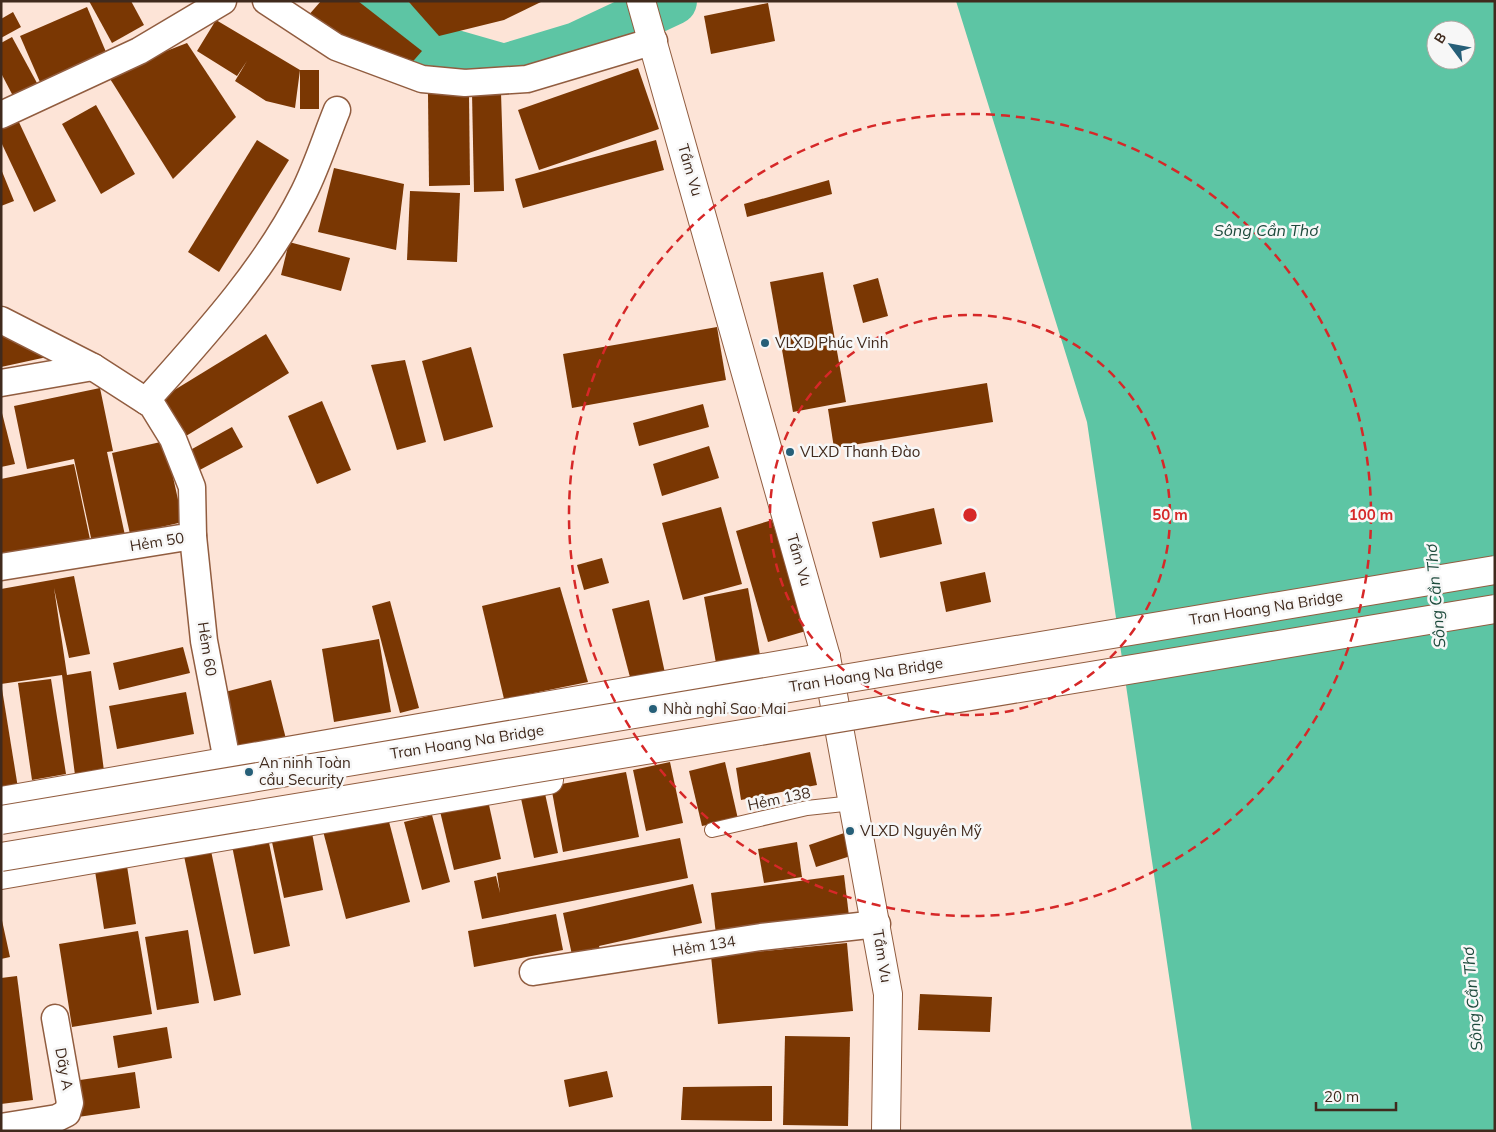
<svg xmlns="http://www.w3.org/2000/svg" width="1496" height="1132" font-family="Mulish,sans-serif">
	<style>
		.water { fill: #5dc5a4; fill-rule: evenodd }
		.lines { fill: none; stroke-linecap: round; stroke-linejoin: round }
		.river { stroke: #5dc5a4; stroke-width: 48 }
		.building { fill: #7a3703 }
		.lane-casing { stroke: #915d40; stroke-width: 16 }
		.street-casing { stroke: #915d40; stroke-width: 29 }
		.secondary-casing { stroke: #915d40; stroke-width: 30 }
		.lane { stroke: #fff; stroke-width: 14 }
		.street { stroke: #fff; stroke-width: 26 }
		.secondary { stroke: #fff; stroke-width: 28 }
		.secondary-bridge-casing { stroke: #915d40; stroke-width: 30; stroke-linecap: butt }
		.secondary-bridge { stroke: #fff; stroke-width: 28 }
		.ring { fill: none; stroke: #d62828; stroke-width: 2.5; stroke-dasharray: 9 6 }
		.poi-dot { fill: #265f78; stroke: #f7f7f7; stroke-width: 2 }
		.labels { text-anchor: middle; stroke-width: 5; stroke-linejoin: round; paint-order: stroke }
		.street-label { font-size: 15px; fill: #402a1d; stroke: #f7f7f7 }
		.poi-label { font-size: 15px; fill: #402a1d; stroke: #f7f7f7; text-anchor: start }
		.water-label { font-size: 16px; font-style: italic; fill: #1e4b3d; stroke: #f7f7f7 }
		.centre { fill: #d62828; stroke: #f7f7f7; stroke-width: 2.5 }
		.ring-label { font-size: 15px; text-anchor: middle; font-weight: bold; fill: #d62828; stroke: #f7f7f7; stroke-width: 5; stroke-linejoin: round; paint-order: stroke }
	</style>
	<rect width="100%" height="100%" fill="#fde4d7"/>
	<path class="water" d="M 956,1 L 1495,1 L 1495,1131 L 1192,1131 L 1087,422 ZM 1436,30 L 1466,30 L 1466,60 L 1436,60 Z"/>
	<g class="lines">
		<polyline class="river" points="369,1 424,45 504,68 577,46 673,1"/>
	</g>
	<g class="building">
		<polygon points="89,1 131,1 144,25 112,43"/>
		<polygon points="321,1 358,1 422,51 408,67 342,42 307,17"/>
		<polygon points="408,1 543,1 504,20 439,36"/>
		<polygon points="768,3 775,41 711,54 704,16"/>
		<polygon points="87,7 106,52 40,82 20,36"/>
		<polygon points="13,12 21,27 1,38 1,19"/>
		<polygon points="216,20 300,70 295,108 266,101 235,81 247,61 237,76 197,51"/>
		<polygon points="12,37 37,83 13,96 1,73 1,43"/>
		<polygon points="187,43 236,117 173,179 107,74"/>
		<polygon points="638,68 659,129 539,170 518,110"/>
		<rect x="300" y="70" width="19" height="39"/>
		<polygon points="501,92 504,191 474,192 472,93"/>
		<polygon points="428,94 469,94 470,185 429,186"/>
		<polygon points="96,105 135,174 101,194 62,124"/>
		<polygon points="17,118 56,201 34,212 1,142 1,126"/>
		<polygon points="257,140 289,160 219,272 188,252"/>
		<polygon points="656,140 664,170 523,208 515,179"/>
		<polygon points="334,168 404,184 396,250 318,232"/>
		<polygon points="1,169 14,201 1,206"/>
		<polygon points="829,180 832,194 747,217 744,204"/>
		<polygon points="410,191 460,193 457,262 407,260"/>
		<polygon points="289,242 350,258 341,291 281,275"/>
		<polygon points="823,272 846,402 793,412 770,282"/>
		<polygon points="878,278 888,316 863,323 853,285"/>
		<polygon points="717,327 726,380 572,408 563,354"/>
		<polygon points="266,334 289,373 186,436 163,397"/>
		<polygon points="1,335 47,357 1,367"/>
		<polygon points="471,347 493,427 444,441 422,361"/>
		<polygon points="405,360 426,442 397,450 371,365"/>
		<polygon points="987,383 993,422 834,448 828,409"/>
		<polygon points="100,388 113,451 107,452 126,540 93,547 74,459 27,469 14,406"/>
		<polygon points="322,401 351,470 317,484 288,416"/>
		<polygon points="703,404 709,427 639,446 633,423"/>
		<polygon points="1,409 15,464 1,467"/>
		<polygon points="232,427 243,447 194,473 183,454"/>
		<polygon points="165,441 183,522 130,534 112,453"/>
		<polygon points="709,446 719,478 662,496 653,464"/>
		<polygon points="74,464 91,544 1,560 1,479"/>
		<polygon points="721,507 742,584 683,600 662,523"/>
		<polygon points="934,508 942,544 880,558 872,522"/>
		<polygon points="772,520 806,631 768,642 736,531"/>
		<polygon points="602,558 609,583 584,590 577,565"/>
		<polygon points="985,572 991,602 946,612 940,582"/>
		<polygon points="74,576 90,654 69,658 54,588 67,675 91,671 104,771 75,775 62,675 1,684 1,589"/>
		<polygon points="560,587 588,682 504,699 482,606"/>
		<polygon points="748,588 760,655 716,663 704,597"/>
		<polygon points="649,600 665,673 631,681 612,609"/>
		<polygon points="390,601 419,708 400,713 372,606"/>
		<polygon points="379,639 391,712 334,722 322,649"/>
		<polygon points="183,647 190,673 119,690 113,663"/>
		<polygon points="51,679 66,774 32,780 18,683"/>
		<polygon points="271,680 286,739 235,752 221,693"/>
		<polygon points="2,689 18,788 1,791 1,690"/>
		<polygon points="186,692 194,734 117,749 109,706"/>
		<polygon points="810,752 817,785 741,800 736,768"/>
		<polygon points="670,762 683,823 646,831 633,770"/>
		<polygon points="725,762 738,819 702,826 689,771"/>
		<polygon points="626,772 639,837 563,852 551,786"/>
		<polygon points="544,789 558,853 534,858 520,794"/>
		<polygon points="487,796 501,859 454,870 439,807"/>
		<polygon points="387,814 410,902 346,919 323,831"/>
		<polygon points="432,815 450,882 422,890 404,822"/>
		<polygon points="850,831 857,854 816,867 809,845"/>
		<polygon points="267,833 290,946 254,954 231,841"/>
		<polygon points="312,833 323,890 284,898 272,842"/>
		<polygon points="680,838 688,878 482,919 474,881 496,876 500,893 497,873"/>
		<polygon points="797,842 802,877 764,883 758,849"/>
		<polygon points="210,846 241,995 214,1001 183,851"/>
		<polygon points="127,866 136,924 104,929 95,871"/>
		<polygon points="844,875 849,916 716,934 711,893"/>
		<polygon points="693,884 702,923 599,946 600,949 572,955 563,913"/>
		<polygon points="556,914 563,950 474,967 468,931"/>
		<polygon points="1,916 10,957 1,959"/>
		<polygon points="188,930 199,1003 157,1010 145,937"/>
		<polygon points="138,931 152,1014 72,1027 59,944"/>
		<polygon points="847,943 853,1011 718,1024 711,956"/>
		<polygon points="17,976 33,1100 1,1104 1,978"/>
		<polygon points="920,994 992,997 990,1032 918,1030"/>
		<polygon points="167,1027 172,1058 118,1068 113,1036"/>
		<polygon points="785,1036 850,1037 848,1126 783,1125"/>
		<polygon points="607,1071 613,1097 569,1107 564,1080"/>
		<polygon points="135,1072 140,1108 78,1117 73,1081"/>
		<polygon points="772,1086 772,1121 681,1120 683,1087"/>
	</g>
	<g class="lines">
		<defs>
			<polyline id="lane" points="712,830 807,808 853,803"/>
			<g id="street">
				<polyline points="266,1 336,47 422,79 465,83 527,79 654,41"/>
				<polyline points="1,115 139,51 223,1"/>
				<polyline points="1,320 93,367 152,405 173,439 192,487 193,536 1,567"/>
				<polyline points="1,383 93,367"/>
				<path d="M 146,401 C 204,336 265,270 304,192 C 317,166 326,137 337,110"/>
				<polyline points="193,536 204,641 227,761"/>
				<polyline points="533,972 761,937 877,924"/>
				<polyline points="1,1127 57,1118 67,1113 70,1103 55,1018"/>
			</g>
			<g id="secondary">
				<polyline points="641,1 826,657 888,994 886,1131"/>
				<polyline points="1,801 826,657"/>
				<polyline points="1,875 549,780"/>
			</g>
		</defs>
		<use href="#lane" class="lane-casing"/>
		<use href="#street" class="street-casing"/>
		<use href="#secondary" class="secondary-casing"/>
		<use href="#lane" class="lane"/>
		<use href="#street" class="street"/>
		<use href="#secondary" class="secondary"/>
		<defs>
			<g id="secondary-bridge">
				<polyline points="1,820 1495,570"/>
				<polyline points="1,857 1495,609"/>
			</g>
		</defs>
		<use href="#secondary-bridge" class="secondary-bridge-casing"/>
		<use href="#secondary-bridge" class="secondary-bridge"/>
	</g>
	<g class="ring">
		<circle cx="970" cy="515" r="200"/>
		<circle cx="970" cy="515" r="401"/>
	</g>
	<g class="poi-dot">
		<circle cx="765" cy="343" r="5"/>
		<circle cx="790" cy="452" r="5"/>
		<circle cx="653" cy="709" r="5"/>
		<circle cx="249" cy="772" r="5"/>
		<circle cx="850" cy="831" r="5"/>
	</g>
	<g class="labels">
		<g class="street-label">
			<text transform="translate(690 170) rotate(74)" y="5">Tầm Vu</text>
			<text transform="translate(157 542) rotate(-9)" y="5">Hẻm 50</text>
			<text transform="translate(799 560) rotate(74)" y="5">Tầm Vu</text>
			<text transform="translate(1266 608) rotate(-9)" y="5">Tran Hoang Na Bridge</text>
			<text transform="translate(207 649) rotate(81)" y="5">Hẻm 60</text>
			<text transform="translate(866 675) rotate(-9)" y="5">Tran Hoang Na Bridge</text>
			<text transform="translate(467 742) rotate(-9)" y="5">Tran Hoang Na Bridge</text>
			<text transform="translate(779 799) rotate(-12)" y="5">Hẻm 138</text>
			<text transform="translate(704 946) rotate(-9)" y="5">Hẻm 134</text>
			<text transform="translate(882 956) rotate(81)" y="5">Tầm Vu</text>
			<text transform="translate(64 1069) rotate(80)" y="5">Dãy A</text>
		</g>
		<g class="poi-label">
			<text x="775" y="348">VLXD Phúc Vinh</text>
			<text x="800" y="457">VLXD Thanh Đào</text>
			<text x="663" y="714">Nhà nghỉ Sao Mai</text>
			<text x="259" y="768">An ninh Toàn<tspan x="259" dy="17">cầu Security</tspan></text>
			<text x="860" y="836">VLXD Nguyên Mỹ</text>
		</g>
		<g class="water-label">
			<text x="1266" y="236">Sông Cần Thơ</text>
			<text transform="translate(1435 596) rotate(-95)" y="6">Sông Cần Thơ</text>
			<text transform="translate(1472 999) rotate(-95)" y="6">Sông Cần Thơ</text>
		</g>
	</g>
	<circle cx="970" cy="515" r="8" class="centre"/>
	<g class="ring-label">
		<text x="1170" y="520">50 m</text>
		<text x="1371" y="520">100 m</text>
	</g>
	<rect width="1496" height="1132" fill="none" stroke="#402a1d" stroke-width="5"/>
	<g transform="translate(1451 45) rotate(302)"><circle r="24" fill="#f7f7f7" stroke="#aea5a0"/>
	<path d="M0-4L9 19L0 12L-9 19Z" fill="#265f78"/>
	<text y="-8" font-size="14" font-weight="bold" text-anchor="middle" fill="#402a1d">B</text>
	</g>
	<path d="M1316 1102v8h80v-8" fill="none" stroke="#402a1d" stroke-width="2.5"/>
	<text x="1324" y="1102" font-size="15" fill="#402a1d" stroke="#f7f7f7" stroke-width="4" paint-order="stroke">20 m</text>
</svg>
